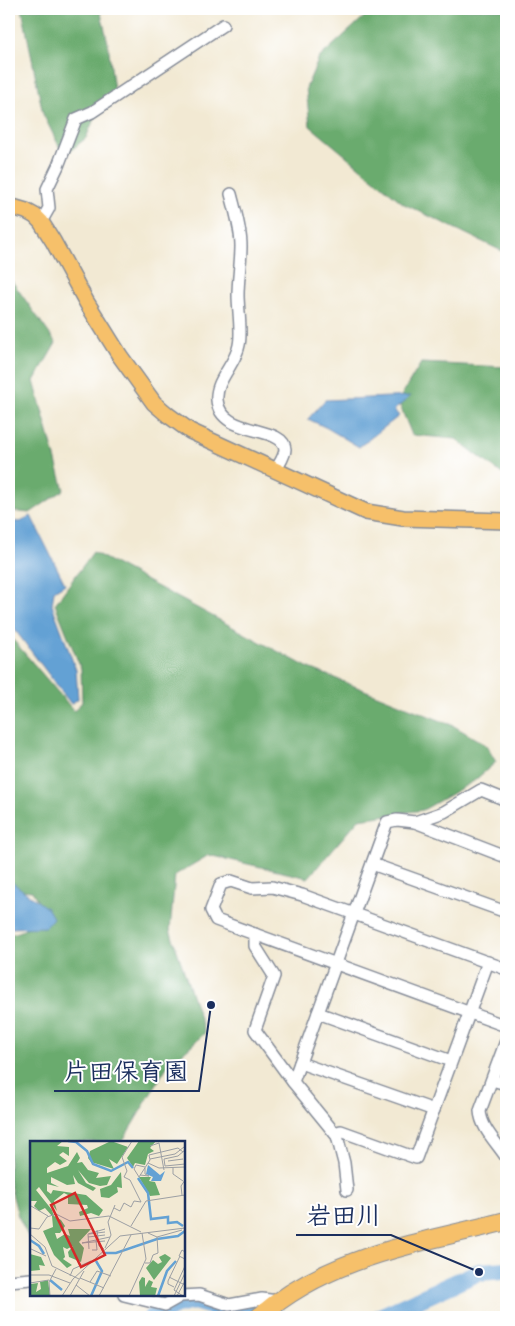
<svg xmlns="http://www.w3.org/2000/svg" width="515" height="1326" font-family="Caveat,'Klee One',sans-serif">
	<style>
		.forest { fill: #6aab6e; stroke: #426d66 }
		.water { fill: #63a1d4; stroke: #3f6899 }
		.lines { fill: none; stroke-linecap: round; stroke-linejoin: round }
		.river { stroke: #63a1d4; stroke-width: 18 }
		.minor-casing { stroke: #868c98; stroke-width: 14 }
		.major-casing { stroke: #868c98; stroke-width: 18 }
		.highway-casing { stroke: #868c98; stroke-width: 20 }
		.minor { stroke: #fff; stroke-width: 11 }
		.major { stroke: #f6c06b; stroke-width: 15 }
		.highway { stroke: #f6c06b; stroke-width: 18 }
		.inset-river { fill: none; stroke: #63a1d4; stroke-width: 2.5 }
		.inset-road { fill: none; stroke: #9c9fa4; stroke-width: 1 }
		.view { fill: #d62828; fill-opacity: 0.15; stroke: #d62828; stroke-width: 2.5 }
		.inset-edge { fill: none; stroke: #1b2f5e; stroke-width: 2.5 }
		.leader { fill: none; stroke: #1b2f5e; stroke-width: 2 }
		.callout-dot { fill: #1b2f5e; stroke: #fff; stroke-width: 2 }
		.callout-label { font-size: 25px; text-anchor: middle; font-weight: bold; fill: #1b2f5e; stroke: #fff; stroke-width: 4; stroke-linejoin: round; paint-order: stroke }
	</style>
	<rect width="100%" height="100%" fill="#fff"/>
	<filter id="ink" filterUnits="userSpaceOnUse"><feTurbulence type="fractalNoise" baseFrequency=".02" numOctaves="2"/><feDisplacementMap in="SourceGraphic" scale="10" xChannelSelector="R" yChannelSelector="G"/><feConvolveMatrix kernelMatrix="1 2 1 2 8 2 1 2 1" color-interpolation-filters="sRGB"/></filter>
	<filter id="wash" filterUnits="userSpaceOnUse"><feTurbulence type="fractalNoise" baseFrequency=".0096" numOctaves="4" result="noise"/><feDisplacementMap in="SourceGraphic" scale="20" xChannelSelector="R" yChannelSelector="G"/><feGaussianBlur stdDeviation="1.12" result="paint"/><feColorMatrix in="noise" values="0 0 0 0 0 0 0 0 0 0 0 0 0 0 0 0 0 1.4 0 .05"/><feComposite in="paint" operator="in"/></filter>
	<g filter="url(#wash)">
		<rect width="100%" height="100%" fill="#f2e9d3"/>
		<g class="forest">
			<polygon points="22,9 100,9 108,43 115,99 94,119 86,138 64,156 43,114"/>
			<polygon points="367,9 506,9 506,253 404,204 310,126 306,88 319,58 364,17"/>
			<polygon points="9,277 56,343 34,381 64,490 30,513 9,511"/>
			<polygon points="421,363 506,367 506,477 456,439 412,435 398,401"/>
			<path d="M 93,552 L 307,667 L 454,726 L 486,745 L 496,762 L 474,781 L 423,810 L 359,819 L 308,878 L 209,855 L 175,875 L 170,930 L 205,1033 L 166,1068 L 122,1142 L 31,1142 L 31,1242 L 18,1216 L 9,1181 L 9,934 C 28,932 33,923 41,907 L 32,891 L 9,889 L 9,635 L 74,711 L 82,702 L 81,669 L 55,604 Z"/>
		</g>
		<g class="water">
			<polygon points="411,396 394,410 399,416 359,447 327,428 308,419 325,400"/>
			<polygon points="31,516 65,584 54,591 52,605 76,670 78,699 71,704 9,622 9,521 20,522"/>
			<polygon points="9,880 48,909 53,918 45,927 9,928"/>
		</g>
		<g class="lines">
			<g class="river">
				<polyline points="152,1317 176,1305 194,1301 229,1311 257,1307 277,1317"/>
				<polyline points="380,1317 479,1272 506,1270"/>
			</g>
		</g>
	</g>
	<g filter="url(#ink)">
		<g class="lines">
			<defs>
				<g id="minor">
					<path d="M 231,194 C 235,210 241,229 241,246 C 241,262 238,279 238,295 C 238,309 242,332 239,345 C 236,364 215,380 217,400 C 220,437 284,425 285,449 C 285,456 279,464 276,470"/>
					<polyline points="41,222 49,208 47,189 58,166 76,119 92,112 223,25"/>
					<polyline points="415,822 506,857"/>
					<polyline points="372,864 506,912"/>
					<polyline points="255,934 255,946 274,976 255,1030 293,1082 337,1136 344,1163 347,1190"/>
					<polyline points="506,969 302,895 272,887 252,888 231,881 221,884 211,910 216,920 506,1026"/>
					<polyline points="318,1013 451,1061"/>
					<path d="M 506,1041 L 480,1111 C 481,1128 497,1143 506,1157"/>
					<polyline points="300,1063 434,1110"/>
					<polyline points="492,1080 506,1084"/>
					<polyline points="293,1082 387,822 397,820 415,822 444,812 481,790 506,800"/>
					<polyline points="335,1133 341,1131 416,1158 488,962"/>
					<polyline points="9,1281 31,1279"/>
					<polyline points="124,1295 165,1305 181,1296 199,1295 229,1305 262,1299 278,1301"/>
				</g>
				<polyline id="major" points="9,206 26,211 35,216 41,222 53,241 87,303 120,356 154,403 168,415 190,431 366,512 403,518 506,521"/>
				<path id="highway" d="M 259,1317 C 330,1255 418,1244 506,1221"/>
			</defs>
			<use href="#minor" class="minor-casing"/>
			<use href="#major" class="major-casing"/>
			<use href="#highway" class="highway-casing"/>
			<use href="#minor" class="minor"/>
			<use href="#major" class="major"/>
			<use href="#highway" class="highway"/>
		</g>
	</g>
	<g transform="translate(30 1141)">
		<rect width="155" height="155" fill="#f2e9d3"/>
		<path d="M 0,0 L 33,0 L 27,5 L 39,6 L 39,15 L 33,11 L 29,14 L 37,20 L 30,24 L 25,21 L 17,27 L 17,32 L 38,25 L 47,11 L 50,17 L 47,22 L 52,21 L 58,29 L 69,32 L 66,37 L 81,35 L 77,44 L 70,45 L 59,42 L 48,29 L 56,42 L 66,47 L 63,50 L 48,42 L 43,34 L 45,43 L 37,44 L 21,36 L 21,42 L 29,46 L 17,43 L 17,50 L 21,53 L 23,49 L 56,54 L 73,69 L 69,75 L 61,72 L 50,75 L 49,71 L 58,67 L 57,64 L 38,63 L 38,54 L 34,52 L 24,60 L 27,70 L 9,46 L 6,49 L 22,69 L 24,75 L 31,79 L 35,85 L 30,92 L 25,92 L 27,98 L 35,93 L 40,95 L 38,88 L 61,88 L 49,101 L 54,107 L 51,121 L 39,116 L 38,111 L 43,105 L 37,108 L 33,106 L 35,116 L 33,118 L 42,124 L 37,127 L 24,114 L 13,90 L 23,86 L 22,75 L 15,67 L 9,70 L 4,65 L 7,60 L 0,60 ZM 81,0 L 98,6 L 87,23 L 79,18 L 84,28 L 61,21 L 58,17 L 60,10 ZM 109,0 L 126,0 L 120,7 L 124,10 L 118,13 L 115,24 L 105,22 L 103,26 L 97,17 ZM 91,31 L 92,47 L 87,46 L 88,51 L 79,57 L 71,56 L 70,48 L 81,44 ZM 109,36 L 121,36 L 119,40 L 125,41 L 130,54 L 120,55 ZM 0,113 L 11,116 L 15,125 L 9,124 L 10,129 L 0,130 ZM 135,113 L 141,117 L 124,139 L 116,127 L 123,119 L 128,123 L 132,121 L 129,116 ZM 112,136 L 115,137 L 115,146 L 119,139 L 123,141 L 121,146 L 127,147 L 125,155 L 110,155 L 109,141 ZM 18,139 L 20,155 L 0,155 L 1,143 L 8,142 L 6,151 L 11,148 L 10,141 Z" fill="#6aab6e"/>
		<path d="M 118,24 L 130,34 L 135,30 L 131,40 L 121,40 L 123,36 L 116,33 Z" fill="#63a1d4"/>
		<path class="inset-river" d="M 38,0 L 46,1 L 57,10 L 63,23 L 81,30 L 98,21 L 103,27M 108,37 L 118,52 L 121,78 L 138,76 L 138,82 L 147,81 L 153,85M 0,99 L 9,105 L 14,113M 73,112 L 86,112 L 127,98 L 148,95 L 155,90M 20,139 L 32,149M 61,155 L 72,130 L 66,120M 128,155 L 137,130 L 146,120"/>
		<path class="inset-road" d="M 102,0 L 92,16 L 97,30 L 94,36 L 100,39 L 111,61M 120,5 L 129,2 L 134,29M 155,9 L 148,15 L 134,18 L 135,25 L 155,23M 120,18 L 145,13 L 154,6M 138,20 L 153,18M 118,22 L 129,27 L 155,26M 115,26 L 106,24 L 104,28 L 109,36 L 120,19 L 119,14 L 148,7 L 153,11M 143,27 L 143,33 L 153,40M 110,34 L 119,35 L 115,33 L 115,27M 152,54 L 151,45 L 155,39M 1,65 L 18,75M 84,67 L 90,70 L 94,62 L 101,66 L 104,60 L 111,61M 101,85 L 116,60 L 155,54M 0,87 L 9,88 L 17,76 L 26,73 L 40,80 L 79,75 L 111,91M 67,89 L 69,105 L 74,108M 118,92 L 127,96 L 152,89M 0,93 L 15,106 L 22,125 L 49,138M 59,93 L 75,91M 58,96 L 75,94M 52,102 L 80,96M 52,102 L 75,100M 75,107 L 81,94 L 78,81 L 85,64M 1,108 L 16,115M 59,108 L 58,93 L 75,88M 62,109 L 67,109 L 66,99M 155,111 L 152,109 L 149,115 L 155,118M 115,122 L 120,122 L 123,114 L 128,112 L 127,96M 0,134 L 19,134 L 40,142M 40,135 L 43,128 L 61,120M 139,136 L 155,144M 50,137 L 74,147M 60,141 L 67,130 L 81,135M 0,142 L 19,139M 46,144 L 60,155M 144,146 L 138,143 L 138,140 L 150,115M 20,155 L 19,141 L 26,128M 32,155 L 43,138 L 90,95 L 155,87M 40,155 L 54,130M 69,155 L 101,94M 99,155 L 116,118 L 112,92M 144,155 L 155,132M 147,155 L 155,140M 153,155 L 144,149 L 155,125"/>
		<path class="view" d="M 45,52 L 75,114 L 51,126 L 21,64 Z"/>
		<rect width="155" height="155" class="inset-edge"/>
	</g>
	<path class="leader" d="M211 1005L199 1091H54M479 1272L391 1235H296"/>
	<g class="callout-dot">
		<circle cx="211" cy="1005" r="5"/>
		<circle cx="479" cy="1272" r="5"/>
	</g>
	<g class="callout-label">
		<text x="126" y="1080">片田保育園</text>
		<text x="344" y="1224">岩田川</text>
	</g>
	<rect width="515" height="1326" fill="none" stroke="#fff" stroke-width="30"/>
</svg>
